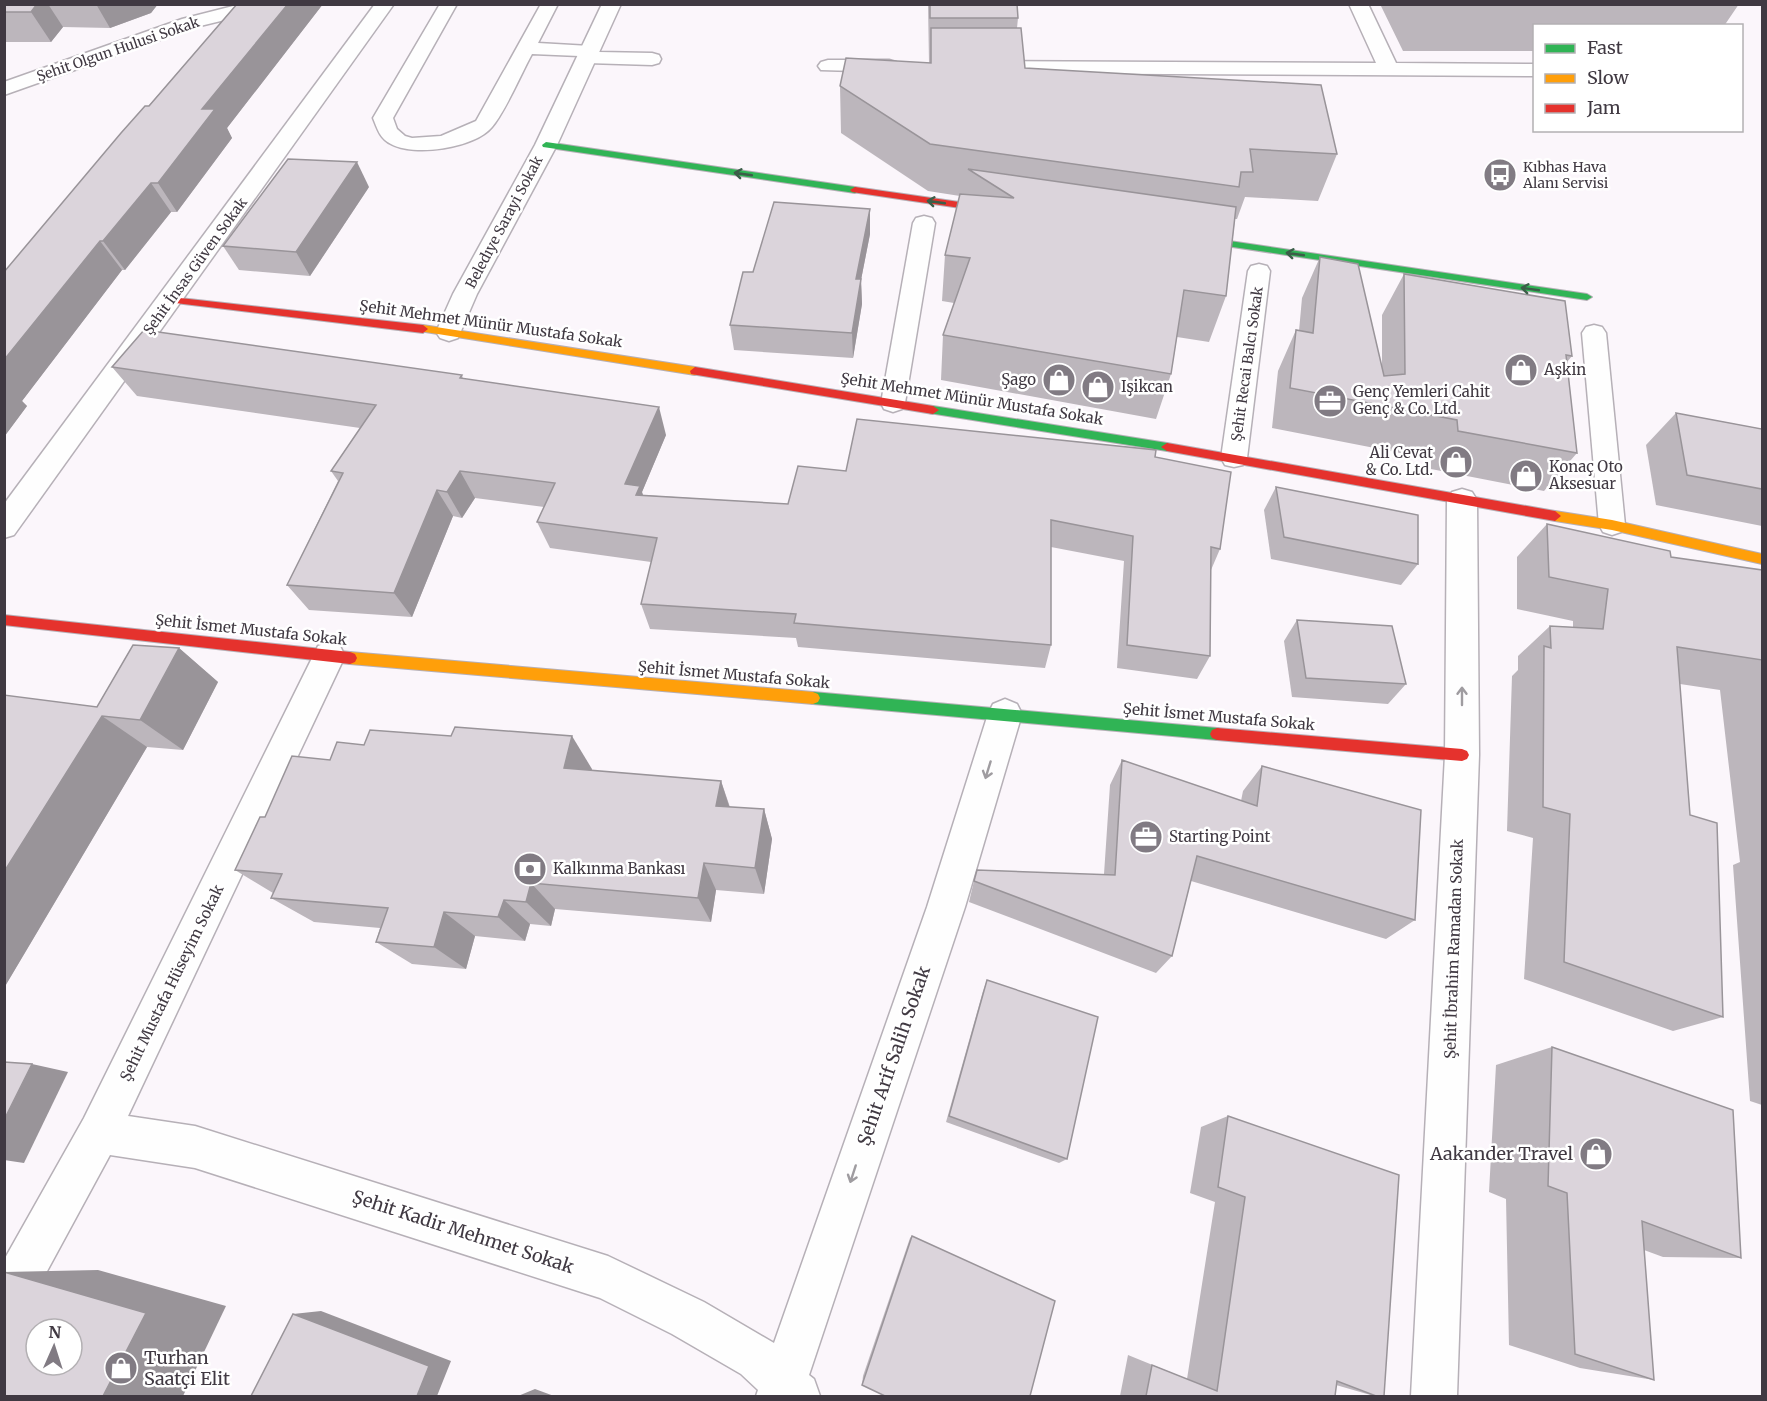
<svg xmlns="http://www.w3.org/2000/svg" width="1767" height="1401" font-family="Merriweather,serif">
	<style>
		.lines { fill: none; stroke-linecap: round; stroke-linejoin: round }
		.lane-casing { stroke: #b6b0b7; stroke-width: 3 }
		.street-casing { stroke: #b6b0b7; stroke-width: 3 }
		.fast-casing { stroke: #b6b0b7; stroke-width: 2 }
		.slow-casing { stroke: #b6b0b7; stroke-width: 2 }
		.jam-casing { stroke: #b6b0b7; stroke-width: 2 }
		.lane { fill: #fefefe; fill-rule: evenodd }
		.street { fill: #fefefe; fill-rule: evenodd }
		.fast { fill: #30b455; fill-rule: evenodd }
		.slow { fill: #ff9f0a; fill-rule: evenodd }
		.jam { fill: #e5322d; fill-rule: evenodd }
		.wall { fill: #bcb6bc }
		.shaded-wall { fill: #999499 }
		.building { fill: #dbd4db; stroke: #999499; stroke-width: 1.5; fill-rule: evenodd }
		.oneway { stroke: #3b5e48 }
		.oneway2 { stroke: #9f9ca0 }
		.labels { text-anchor: middle; stroke-width: 5; stroke-linejoin: round; paint-order: stroke }
		.far-street-label { font-size: 14px; fill: #403942; stroke: #fff }
		.far-poi-label { font-size: 14px; fill: #403942; stroke: #fff; text-anchor: start }
		.street-label { font-size: 15px; fill: #403942; stroke: #fff }
		.poi-label { font-size: 15px; fill: #403942; stroke: #fff; text-anchor: start }
		.near-street-label { font-size: 18px; fill: #403942; stroke: #fff }
		.near-poi-label { font-size: 18px; fill: #403942; stroke: #fff; text-anchor: end }
	</style>
	<rect width="100%" height="100%" fill="#fbf6fb"/>
	<g class="lines">
		<defs>
			<g id="lane">
				<path d="M 440,4 L 457,4 L 393,118 L 397,129 L 405,136 L 412,138 L 441,136 L 476,121 L 541,4 L 558,4 L 538,43 L 590,46 L 596,47 L 599,52 L 652,53 L 659,55 L 661,59 L 659,63 L 652,65 L 587,63 L 580,61 L 579,56 L 532,54 C 521,74 505,112 492,127 C 475,148 414,157 391,144 C 380,139 377,128 373,118 Z"/>
				<polygon points="924,216 932,218 935,223 905,403 902,409 893,412 884,409 881,403 913,223 916,218"/>
				<polygon points="1259,264 1267,266 1270,271 1247,458 1243,465 1234,467 1225,465 1221,458 1248,271 1251,266"/>
				<polygon points="1594,325 1602,327 1606,333 1625,525 1621,532 1612,535 1603,532 1599,525 1582,333 1586,327"/>
			</g>
			<g id="street">
				<polygon points="241,4 276,4 274,8 196,27 4,95 4,82 182,19"/>
				<polygon points="375,4 394,4 14,535 4,538 4,504"/>
				<polygon points="602,4 621,4 557,145 477,294 458,338 449,341 440,338 436,332 453,294 535,145"/>
				<polygon points="1349,4 1368,4 1396,63 1534,64 1534,76 980,73 973,71 970,67 973,63 980,61 1376,63"/>
				<polygon points="828,60 889,60 896,62 899,66 896,70 889,72 821,70 818,66 821,62"/>
				<polygon points="1462,489 1472,492 1477,500 1479,755 1457,1396 1411,1396 1445,755 1447,500 1452,492"/>
				<polygon points="329,642 340,646 345,656 128,1116 195,1126 608,1256 704,1302 774,1343 927,907 988,714 993,704 1005,699 1017,704 1022,714 965,907 809,1375 814,1379 820,1396 756,1396 758,1390 741,1374 672,1334 600,1298 195,1168 110,1155 20,1321 4,1327 4,1260 84,1118 318,646"/>
			</g>
			<g id="fast">
				<polygon points="546,142 855,187 860,190 855,193 543,147 542,145"/>
				<polygon points="1189,235 1587,294 1592,297 1587,300 1186,240 1184,238"/>
				<polygon points="933,406 1167,443 1173,447 1167,451 929,413 927,410"/>
				<polygon points="813,692 1217,728 1222,730 1224,734 1222,738 1217,740 813,704 808,702 806,698 808,694"/>
			</g>
			<g id="slow">
				<polygon points="423,325 695,367 700,371 695,375 419,331 419,327"/>
				<polygon points="1555,511 1612,520 1762,554 1762,564 1612,530 1555,521 1549,516"/>
				<polygon points="350,652 813,692 818,694 820,698 818,702 813,704 350,664 345,662 343,658 345,654"/>
			</g>
			<g id="jam">
				<polygon points="855,187 1001,208 1006,211 1001,214 852,192 850,190"/>
				<polygon points="171,297 423,325 428,329 423,333 167,302 167,298"/>
				<polygon points="695,367 933,406 939,410 933,414 691,374 690,371"/>
				<polygon points="1167,443 1555,511 1561,516 1555,521 1167,451 1161,447"/>
				<polygon points="4,615 350,652 355,654 357,658 355,662 350,664 4,625"/>
				<polygon points="1217,728 1462,749 1467,751 1469,755 1467,759 1462,761 1217,740 1212,738 1210,734 1212,730"/>
			</g>
		</defs>
		<use href="#lane" class="lane-casing"/>
		<use href="#street" class="street-casing"/>
		<use href="#fast" class="fast-casing"/>
		<use href="#slow" class="slow-casing"/>
		<use href="#jam" class="jam-casing"/>
		<use href="#lane" class="lane"/>
		<use href="#street" class="street"/>
		<use href="#fast" class="fast"/>
		<use href="#slow" class="slow"/>
		<use href="#jam" class="jam"/>
	</g>
	<g class="wall">
		<polygon points="4,4 158,4 151,13 110,28 63,27 51,42 4,42"/>
		<polygon points="237,4 323,4 227,128 232,138 177,212 171,212 125,270 122,270 22,401 27,406 4,437 4,272"/>
		<polygon points="928,4 1017,4 1018,18 1017,28 1025,68 1337,154 1318,201 1245,197 1237,219 1235,219 1226,296 1209,342 1177,337 1171,374 1156,419 941,380 943,335 954,303 942,301 945,255 960,196 928,191 841,133 840,86 929,63"/>
		<polygon points="1380,4 1739,4 1724,26 1534,26 1534,51 1403,51"/>
		<polygon points="369,187 310,276 239,270 223,246"/>
		<polygon points="870,209 870,234 861,280 862,304 853,358 734,350 730,325 753,272"/>
		<polygon points="1320,257 1382,367 1382,315 1404,274 1572,356 1567,362 1577,453 1544,491 1431,469 1431,459 1272,428 1278,371 1296,330 1299,331 1302,298"/>
		<polygon points="112,367 462,375 463,379 666,435 642,492 643,495 788,504 846,471 1155,457 1220,549 1211,570 1210,656 1197,679 1117,668 1124,561 1051,547 1051,645 1045,668 798,647 796,638 650,629 641,604 651,562 550,548 537,522 544,507 475,498 462,518 453,516 412,617 309,610 287,585 338,481 331,471 360,428 137,396"/>
		<polygon points="1676,413 1762,429 1762,526 1656,505 1646,445"/>
		<polygon points="1276,487 1418,564 1401,585 1271,559 1264,510"/>
		<polygon points="1547,524 1671,557 1762,570 1762,1105 1750,1101 1733,865 1740,862 1720,690 1680,684 1690,815 1723,1017 1673,1031 1524,979 1533,838 1507,831 1512,676 1518,670 1518,656 1550,626 1573,627 1573,621 1517,609 1517,557"/>
		<polygon points="1297,620 1406,684 1388,704 1292,697 1284,641"/>
		<polygon points="179,648 218,682 183,750 147,747 4,988 97,707"/>
		<polygon points="330,760 592,769 592,771 721,781 730,807 764,809 772,839 764,894 716,890 711,922 555,909 551,926 530,924 525,941 475,936 466,969 412,964 376,942 380,928 314,922 271,898 273,893 235,870 265,817"/>
		<polygon points="1122,760 1241,801 1243,791 1262,766 1415,920 1386,939 1191,881 1172,956 1156,973 969,902 974,881 1104,874 1110,785"/>
		<polygon points="987,980 1067,1159 1059,1163 946,1122 983,991"/>
		<polygon points="1552,1047 1741,1258 1663,1257 1644,1250 1654,1380 1580,1368 1509,1345 1506,1199 1489,1192 1496,1065"/>
		<polygon points="1228,1116 1384,1396 1374,1396 1336,1385 1335,1396 1120,1396 1128,1355 1187,1379 1215,1202 1190,1193 1201,1127"/>
		<polygon points="912,1236 862,1385 863,1376 910,1238"/>
	</g>
	<g class="shaded-wall">
		<polygon points="37,4 48,4 63,27 51,42 31,12"/>
		<polygon points="96,4 158,4 151,13 110,28"/>
		<polygon points="288,4 323,4 227,128 232,138 177,212 158,183 202,109"/>
		<polygon points="357,162 369,187 310,276 296,252"/>
		<polygon points="151,183 171,212 125,270 103,241"/>
		<polygon points="870,209 870,234 861,280 862,304 853,358 852,333 856,279"/>
		<polygon points="100,241 122,270 22,401 27,406 4,437 4,360"/>
		<polygon points="659,407 666,435 642,492 648,513 625,484"/>
		<polygon points="460,471 475,498 462,518 447,492"/>
		<polygon points="437,490 453,516 412,617 394,593"/>
		<polygon points="179,648 218,682 183,750 140,720"/>
		<polygon points="102,716 147,747 4,988 4,872"/>
		<polygon points="572,736 592,769 584,800 564,768"/>
		<polygon points="721,781 731,812 716,806"/>
		<polygon points="764,809 772,839 764,894 755,868"/>
		<polygon points="704,863 716,890 711,922 698,898"/>
		<polygon points="531,883 555,909 551,926 526,902"/>
		<polygon points="504,900 530,924 525,941 498,917"/>
		<polygon points="444,912 475,936 466,969 434,947"/>
		<polygon points="32,1064 68,1072 24,1163 4,1160 4,1120"/>
		<polygon points="98,1270 226,1306 183,1396 103,1396 4,1272"/>
		<polygon points="321,1311 451,1361 437,1396 417,1396 293,1314"/>
		<polygon points="535,1389 554,1396 518,1396"/>
	</g>
	<g class="building">
		<polygon points="4,4 37,4 31,12 4,12"/>
		<polygon points="237,4 288,4 202,109 215,109 158,183 151,183 103,241 100,241 4,360 4,272 121,133 145,106 149,106"/>
		<polygon points="930,4 1017,4 1018,18 930,18"/>
		<polygon points="931,28 1021,28 1025,68 1321,85 1337,154 1250,149 1253,172 1241,172 1239,187 930,144 840,86 846,58 931,63"/>
		<polygon points="288,159 357,162 296,252 223,246"/>
		<polygon points="968,169 1236,207 1226,296 1184,290 1171,374 943,335 970,258 945,255 960,194 1014,198"/>
		<polygon points="774,202 870,209 856,279 861,279 852,333 730,325 743,272 753,272"/>
		<polygon points="1320,257 1358,264 1384,376 1405,374 1404,274 1565,301 1572,356 1566,355 1577,453 1458,431 1457,420 1290,388 1296,330 1313,333"/>
		<polygon points="144,330 462,375 460,378 659,407 625,484 640,486 636,495 788,504 798,466 846,471 857,419 1156,450 1155,457 1231,472 1220,549 1211,547 1210,656 1127,645 1133,536 1051,520 1051,645 794,623 796,614 641,604 657,538 537,522 555,483 460,471 447,492 437,490 394,593 287,585 343,473 331,471 376,405 112,367"/>
		<polygon points="1676,413 1762,429 1762,489 1687,475"/>
		<polygon points="1276,487 1418,515 1418,564 1284,537"/>
		<polygon points="1547,524 1670,551 1671,557 1762,570 1762,660 1677,647 1690,815 1717,823 1723,1017 1564,962 1570,814 1543,807 1544,646 1551,648 1550,626 1603,629 1608,589 1549,577"/>
		<polygon points="1297,620 1392,626 1406,684 1306,678"/>
		<polygon points="133,645 179,648 140,720 102,716 4,872 4,695 97,707"/>
		<polygon points="455,727 572,736 564,768 721,781 716,806 764,809 755,868 704,863 698,898 531,883 526,902 504,900 498,917 444,912 434,947 376,942 388,908 271,898 282,874 235,870 260,817 265,817 292,756 330,760 337,742 364,745 370,730 451,736"/>
		<polygon points="1122,760 1257,806 1262,766 1421,810 1415,920 1197,856 1172,956 974,881 977,870 1115,875"/>
		<polygon points="987,980 1098,1017 1067,1159 949,1116"/>
		<polygon points="1552,1047 1733,1110 1741,1258 1642,1221 1654,1380 1575,1354 1567,1193 1548,1186"/>
		<polygon points="4,1062 32,1064 4,1120"/>
		<polygon points="1228,1116 1399,1175 1384,1396 1376,1396 1337,1381 1335,1396 1146,1396 1152,1365 1217,1391 1245,1197 1218,1187"/>
		<polygon points="912,1236 1055,1301 1030,1396 885,1396 862,1385"/>
		<path d="M 4,1272 L 146,1313 L 103,1396 L 4,1396 ZM 36,1329 L 72,1329 L 72,1365 L 36,1365 Z"/>
		<polygon points="293,1314 429,1366 417,1396 251,1396"/>
	</g>
	<defs><path id="oneway-shaft" d="M-6 0H5M1.5-3L5.5 0L1.5 3" fill="none" stroke-width="1.6" stroke-linecap="round" stroke-linejoin="round" transform="scale(1.5)"/></defs>
	<g class="oneway">
		<use href="#oneway-shaft" transform="translate(743 174) rotate(-172)"/>
		<use href="#oneway-shaft" transform="translate(936 202) rotate(-172)"/>
		<use href="#oneway-shaft" transform="translate(1295 254) rotate(-172)"/>
		<use href="#oneway-shaft" transform="translate(1530 289) rotate(-172)"/>
	</g>
	<g class="oneway2">
		<use href="#oneway-shaft" transform="translate(1462 696) rotate(-90)"/>
		<use href="#oneway-shaft" transform="translate(988 770) rotate(107)"/>
		<use href="#oneway-shaft" transform="translate(853 1174) rotate(108)"/>
	</g>
	<defs>
		<symbol id="bus-disc" viewBox="-11 -11 22 22"><circle r="9.5" fill="#817b83" stroke="#fff"/><path d="M-5-6H5V4H4V6H2V4H-2V6H-4V4H-5ZM-3.5-4V0h7V-4ZM-3.5 1.2v1.5H-2V1.2ZM2 1.2v1.5H3.5V1.2Z" fill="#fff"/></symbol>
		<symbol id="shop-disc" viewBox="-11 -11 22 22"><circle r="9.5" fill="#817b83" stroke="#fff"/><path d="M-5-2.5h2.3a2.7 3.5 0 0 1 5.4 0H5L5.5 6h-11ZM-1.5-2.5h3a1.5 2.3 0 0 0-3 0Z" fill="#fff"/></symbol>
		<symbol id="office-disc" viewBox="-11 -11 22 22"><circle r="9.5" fill="#817b83" stroke="#fff"/><path d="M-6-3h4V-5.5h4V-3h4V5H-6ZM-1-4.5V-3h2v-1.5ZM-6 0V1H6V0Z" fill="#fff"/></symbol>
		<symbol id="bank-disc" viewBox="-11 -11 22 22"><circle r="9.5" fill="#817b83" stroke="#fff"/><path d="M-6-4H6V4H-6ZM0-2.3a2.3 2.3 0 1 0 0 4.6a2.3 2.3 0 1 0 0-4.6Z" fill="#fff"/></symbol>
	</defs>
	<g fill-rule="evenodd">
		<use href="#bus-disc" x="1481" y="156" width="38" height="38"/>
		<use href="#shop-disc" x="1502" y="351" width="38" height="38"/>
		<use href="#shop-disc" x="1040" y="361" width="38" height="38"/>
		<use href="#shop-disc" x="1079" y="368" width="38" height="38"/>
		<use href="#office-disc" x="1311" y="382" width="38" height="38"/>
		<use href="#shop-disc" x="1437" y="443" width="38" height="38"/>
		<use href="#shop-disc" x="1507" y="457" width="38" height="38"/>
		<use href="#office-disc" x="1127" y="818" width="38" height="38"/>
		<use href="#bank-disc" x="511" y="850" width="38" height="38"/>
		<use href="#shop-disc" x="1577" y="1135" width="38" height="38"/>
		<use href="#shop-disc" x="102" y="1349" width="38" height="38"/>
	</g>
	<g class="labels">
		<g class="far-street-label">
			<text transform="translate(118 49) rotate(-19)" y="5">Şehit Olgun Hulusi Sokak</text>
			<text transform="translate(504 222) rotate(-62)" y="5">Beledıye Sarayi Sokak</text>
			<text transform="translate(195 266) rotate(-54)" y="5">Şehit İnsas Güven Sokak</text>
			<text transform="translate(1247 364) rotate(-82)" y="5">Şehit Recai Balcı Sokak</text>
		</g>
		<g class="far-poi-label">
			<text x="1523" y="172">Kıbhas Hava<tspan x="1523" dy="16">Alanı Servisi</tspan></text>
		</g>
		<g class="street-label">
			<text transform="translate(491 324) rotate(8)" y="5">Şehit Mehmet Münür Mustafa Sokak</text>
			<text transform="translate(972 399) rotate(9)" y="5">Şehit Mehmet Münür Mustafa Sokak</text>
			<text transform="translate(251 630) rotate(6)" y="5">Şehit İsmet Mustafa Sokak</text>
			<text transform="translate(734 675) rotate(5)" y="5">Şehit İsmet Mustafa Sokak</text>
			<text transform="translate(1219 717) rotate(5)" y="5">Şehit İsmet Mustafa Sokak</text>
			<text transform="translate(1454 949) rotate(-88)" y="5">Şehit İbrahim Ramadan Sokak</text>
			<text transform="translate(172 983) rotate(-64)" y="5">Şehit Mustafa Hüseyim Sokak</text>
		</g>
		<g class="poi-label">
			<text x="1544" y="375">Aşkin</text>
			<text x="1036" y="385" text-anchor="end">Şago</text>
			<text x="1121" y="392">Işikcan</text>
			<text x="1353" y="397">Genç Yemleri Cahit<tspan x="1353" dy="17">Genç &amp; Co. Ltd.</tspan></text>
			<text x="1433" y="458" text-anchor="end">Ali Cevat<tspan x="1433" dy="17">&amp; Co. Ltd.</tspan></text>
			<text x="1549" y="472">Konaç Oto<tspan x="1549" dy="17">Aksesuar</tspan></text>
			<text x="1169" y="842">Starting Point</text>
			<text x="553" y="874">Kalkınma Bankası</text>
		</g>
		<g class="near-street-label">
			<text transform="translate(894 1056) rotate(-71)" y="6">Şehit Arif Salih Sokak</text>
			<text transform="translate(463 1232) rotate(18)" y="6">Şehit Kadir Mehmet Sokak</text>
		</g>
		<g class="near-poi-label">
			<text x="1573" y="1160">Aakander Travel</text>
			<text x="144" y="1364" text-anchor="start">Turhan<tspan x="144" dy="21">Saatçi Elit</tspan></text>
		</g>
	</g>
	<rect width="1767" height="1401" fill="none" stroke="#403942" stroke-width="12"/>
	<rect x="1533" y="24" width="210" height="108" fill="#ffffff" stroke="#b3b0b3" stroke-width="1.5"/>
	<rect x="1545" y="44" width="30" height="9" fill="#30b455" stroke="#b3b0b3" stroke-width="1.5"/>
	<text x="1587" y="54" font-size="18" fill="#403942">Fast</text>
	<rect x="1545" y="74" width="30" height="9" fill="#ff9f0a" stroke="#b3b0b3" stroke-width="1.5"/>
	<text x="1587" y="84" font-size="18" fill="#403942">Slow</text>
	<rect x="1545" y="104" width="30" height="9" fill="#e5322d" stroke="#b3b0b3" stroke-width="1.5"/>
	<text x="1587" y="114" font-size="18" fill="#403942">Jam</text>
	<g transform="translate(54 1347) rotate(3)"><circle r="28" fill="#ffffff" stroke="#b3b0b3" stroke-width="1.5"/>
	<path d="M0-4.5L10 22L0 15L-10 22Z" fill="#817b83"/>
	<text y="-9" font-size="16" font-weight="bold" text-anchor="middle" fill="#403942">N</text>
	</g>
</svg>
